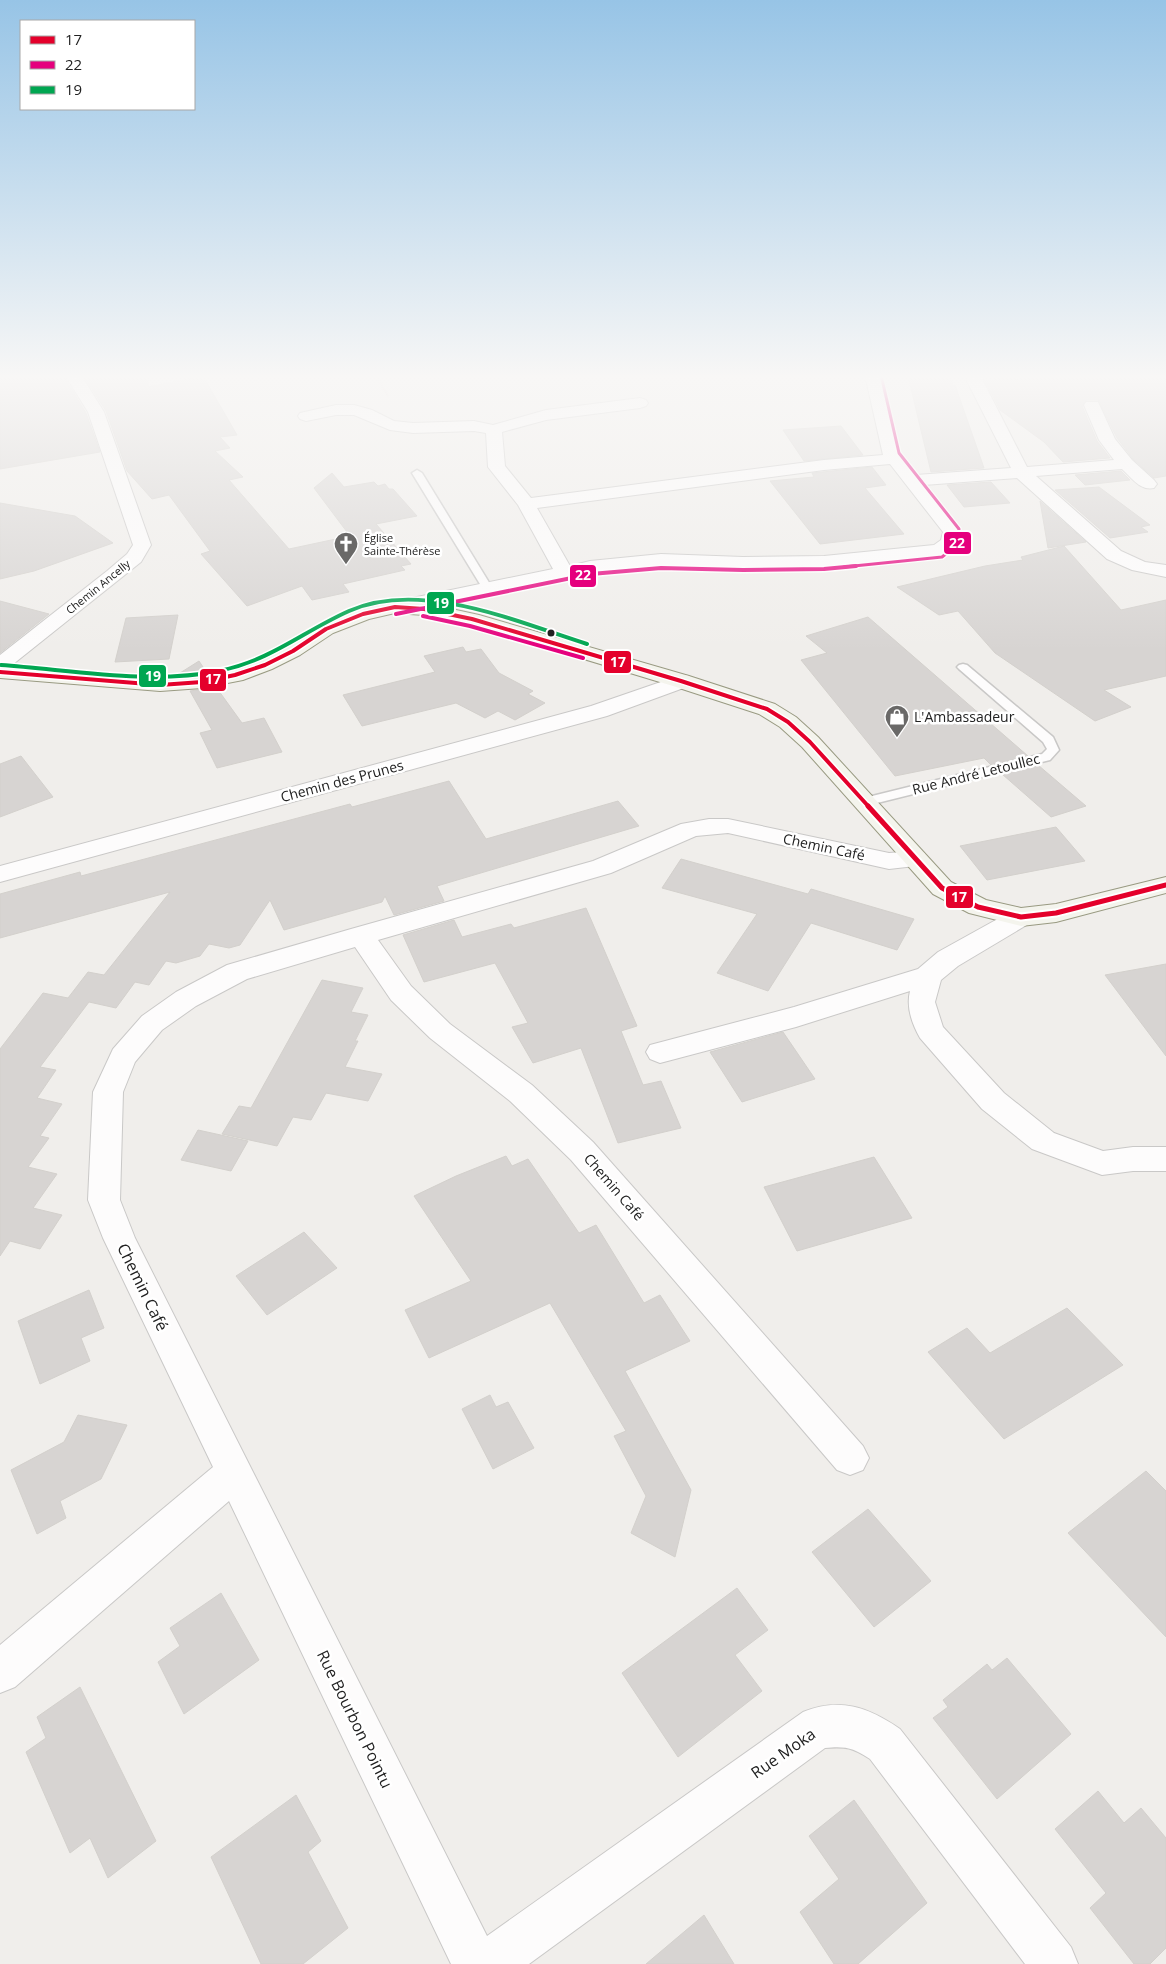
<svg xmlns="http://www.w3.org/2000/svg" width="1166" height="1964" font-family="'Open Sans',sans-serif">
	<style>
		.building { fill: #d7d4d2; stroke: #d3d0cc }
		.lines { fill: none; stroke-linecap: round; stroke-linejoin: round }
		.service-casing { stroke: #c9c8c7; stroke-width: 3 }
		.minor-casing { stroke: #c9c8c7; stroke-width: 2 }
		.secondary-casing { stroke: #999a82; stroke-width: 2 }
		.path { stroke: #dccecd; stroke-width: 2; stroke-dasharray: 1 1; stroke-linecap: butt }
		.service { fill: #fdfcfc; fill-rule: evenodd }
		.minor { fill: #fdfcfc; fill-rule: evenodd }
		.secondary { fill: #f4f4ed; fill-rule: evenodd }
		.bus-1-far1-casing { stroke: #fff; stroke-width: 7 }
		.bus-1-casing { stroke: #fff; stroke-width: 9 }
		.bus-2-far1-casing { stroke: #fff; stroke-width: 5.5 }
		.bus-2-casing { stroke: #fff; stroke-width: 7 }
		.bus-3-casing { stroke: #fff; stroke-width: 7 }
		.bus-1-far1 { stroke: #e4002b; stroke-width: 4 }
		.bus-1 { stroke: #e4002b; stroke-width: 5 }
		.bus-2-far1 { stroke: #e5007d; stroke-width: 3 }
		.bus-2 { stroke: #e5007d; stroke-width: 4 }
		.bus-3 { stroke: #00a651; stroke-width: 4 }
		.bus-dot { fill: #222; stroke: #fff; stroke-width: 2 }
		.labels { text-anchor: middle; stroke-width: 5; stroke-linejoin: round; paint-order: stroke }
		.far-poi-label { font-size: 11px; fill: #222; stroke: #fff; text-anchor: start }
		.far-street-label { font-size: 11px; fill: #222; stroke: #fff }
		.poi-label { font-size: 14px; fill: #222; stroke: #fff; text-anchor: start }
		.street-label { font-size: 14px; fill: #222; stroke: #fff }
		.near-street-label { font-size: 16px; fill: #222; stroke: #fff }
		.line-badge { stroke: #fff; stroke-width: 2 }
		.badge-label { font-size: 14px; text-anchor: middle; font-weight: bold; fill: #fff }
	</style>
	<rect width="100%" height="100%" fill="#f0eeeb"/>
	<g class="building">
		<polygon points="0,375 63,375 86,413 100,452 0,469"/>
		<polygon points="83,375 148,375 148,387 203,376 237,435 220,437 230,448 215,451 243,477 229,480 289,549 350,536 314,488 332,473 344,487 374,482 378,486 385,484 389,489 393,489 417,516 376,524 411,564 401,566 405,570 343,584 349,592 312,600 302,586 247,606 201,554 210,551 169,495 152,499 127,471 106,411"/>
		<polygon points="1024,375 1166,375 1166,476 1154,478 1133,459 1117,438 1098,400 1086,400 1082,406 1097,441 1110,458 1063,462 1044,442 1000,410 985,381"/>
		<polygon points="908,376 950,377 953,385 955,385 984,468 931,472"/>
		<polygon points="841,426 863,455 804,461 783,430"/>
		<polygon points="872,467 886,485 865,488 904,534 820,544 770,481 814,477 812,473"/>
		<polygon points="1121,471 1130,480 1085,485 1075,475"/>
		<polygon points="991,482 1010,503 964,507 947,485"/>
		<polygon points="1099,487 1150,525 1141,527 1148,532 1110,538 1055,490"/>
		<polygon points="1040,501 1086,542 1048,548"/>
		<polygon points="0,503 75,516 113,543 34,571 0,579"/>
		<polygon points="1064,546 1121,610 1166,600 1166,676 1104,690 1131,707 1095,721 995,653 958,611 939,615 897,587 985,566 1023,560 1021,557"/>
		<polygon points="0,601 49,614 0,653"/>
		<polygon points="178,615 169,659 115,662 126,618"/>
		<polygon points="868,617 1028,756 991,765 984,758 895,776 801,660 827,653 806,636"/>
		<polygon points="463,647 466,652 481,649 499,673 533,691 528,694 545,703 515,720 498,711 485,718 456,703 362,726 343,695 435,672 424,656"/>
		<polygon points="199,661 207,673 181,676 180,673"/>
		<polygon points="216,687 242,723 264,718 282,752 217,768 200,733 212,730 190,691"/>
		<polygon points="21,756 53,797 0,817 0,764"/>
		<polygon points="1038,765 1086,806 1051,817 1002,774"/>
		<polygon points="449,781 486,839 618,801 639,826 437,886 444,901 394,915 385,896 382,902 284,930 270,900 240,945 229,948 209,944 200,956 176,963 166,961 149,985 135,982 116,1008 89,1002 40,1067 56,1070 37,1098 62,1104 40,1136 49,1138 28,1167 57,1174 33,1208 62,1215 40,1249 10,1241 0,1256 0,1049 43,993 68,998 88,972 104,975 170,892 0,938 0,894 80,872 81,876 350,804 352,807"/>
		<polygon points="1056,827 1085,861 987,880 960,846"/>
		<polygon points="681,859 808,894 811,889 914,919 897,950 811,923 768,991 717,973 757,914 662,888"/>
		<polygon points="586,908 637,1026 621,1031 643,1085 661,1081 681,1128 618,1143 581,1048 533,1063 512,1027 528,1023 495,963 424,982 403,935 454,920 462,937 511,924 514,928"/>
		<polygon points="1166,964 1166,1056 1105,975"/>
		<polygon points="322,980 363,988 351,1012 368,1015 355,1041 358,1041 345,1067 382,1074 368,1101 326,1093 311,1120 293,1117 277,1146 222,1134 239,1106 251,1108"/>
		<polygon points="783,1032 815,1079 742,1102 710,1052"/>
		<polygon points="198,1130 248,1141 231,1171 181,1160"/>
		<polygon points="506,1156 512,1166 528,1159 579,1233 596,1225 644,1303 660,1295 690,1341 625,1371 691,1490 675,1557 631,1533 646,1496 614,1436 626,1431 550,1303 429,1358 405,1310 471,1281 414,1196 456,1176"/>
		<polygon points="874,1157 912,1218 797,1251 764,1187"/>
		<polygon points="304,1232 337,1268 267,1315 236,1276"/>
		<polygon points="89,1290 104,1328 81,1338 90,1361 40,1384 18,1321"/>
		<polygon points="1067,1308 1123,1365 1004,1439 928,1352 967,1328 990,1353"/>
		<polygon points="490,1395 496,1407 508,1402 534,1448 493,1469 462,1409"/>
		<polygon points="78,1415 127,1425 101,1479 60,1501 66,1518 37,1534 11,1470 64,1442"/>
		<polygon points="1146,1471 1166,1491 1166,1637 1068,1533"/>
		<polygon points="868,1509 931,1581 874,1627 812,1552"/>
		<polygon points="737,1588 768,1630 735,1655 762,1691 678,1757 622,1673"/>
		<polygon points="221,1593 259,1660 184,1714 158,1662 180,1646 170,1628"/>
		<polygon points="1007,1658 1071,1734 997,1799 933,1718 948,1707 943,1700 987,1664 992,1670"/>
		<polygon points="80,1687 156,1841 108,1878 90,1838 70,1853 26,1752 46,1738 37,1717"/>
		<polygon points="1098,1791 1124,1823 1141,1808 1166,1838 1166,1948 1150,1964 1134,1964 1090,1908 1106,1893 1055,1829"/>
		<polygon points="296,1795 321,1841 308,1852 348,1928 303,1964 261,1964 211,1857"/>
		<polygon points="854,1800 927,1903 858,1964 834,1964 800,1912 839,1879 809,1836"/>
		<polygon points="704,1915 734,1964 646,1964"/>
	</g>
	<g class="lines">
		<defs>
			<g id="service">
				<polygon points="417,470 422,473 493,589 492,591 484,591 483,589 412,473"/>
				<polygon points="963,664 967,665 1053,737 1059,750 1050,760 865,806 860,805 858,802 860,799 1042,754 1047,749 1043,742 959,669 957,667 959,665"/>
			</g>
			<g id="minor">
				<polygon points="65,375 81,375 104,412 151,545 141,562 7,669 0,671 0,655 107,571 127,554 133,545 88,412"/>
				<path d="M 865,375 L 881,375 L 900,455 L 916,475 L 1011,468 L 967,381 L 968,375 L 984,375 L 983,381 L 1027,467 L 1114,460 L 1099,440 L 1084,405 L 1086,402 L 1098,402 L 1115,439 L 1132,460 L 1154,480 L 1157,484 L 1154,488 C 1140,491 1132,478 1122,469 L 1036,476 L 1121,551 L 1145,562 L 1166,565 L 1166,577 L 1132,570 L 1107,559 L 1017,478 L 924,485 L 961,532 C 960,545 951,553 939,556 L 824,568 L 743,569 L 661,566 L 590,573 L 395,613 L 388,611 L 385,607 L 388,603 L 553,569 L 518,505 L 488,467 L 486,433 L 474,431 L 413,433 L 390,430 L 354,415 L 336,415 L 306,421 L 300,419 L 298,416 L 300,413 L 336,405 L 354,405 L 372,410 L 394,421 L 413,423 L 474,421 L 493,425 L 546,410 L 640,398 L 646,400 L 648,403 L 646,406 L 640,408 L 546,420 L 502,432 L 505,466 L 531,498 L 824,460 L 883,455 ZM 890,464 L 943,532 L 941,540 L 934,545 L 824,556 L 743,557 L 661,554 L 590,561 L 570,566 L 537,508 L 824,470 Z"/>
				<polygon points="681,675 689,676 692,681 689,686 607,716 0,882 0,866 591,706"/>
				<path d="M 709,819 L 728,819 L 889,853 L 915,851 L 924,853 L 928,859 L 924,865 L 889,869 L 728,833 L 696,836 L 611,873 L 378,940 L 411,986 L 450,1024 L 532,1085 L 593,1142 L 863,1446 L 869,1458 L 863,1470 L 850,1475 L 837,1470 L 571,1160 L 510,1101 L 430,1038 L 391,1000 L 355,947 L 247,979 L 196,1006 L 162,1030 L 135,1062 L 123,1092 L 120,1200 L 135,1238 L 487,1936 L 803,1712 C 840,1697 868,1707 900,1729 L 1071,1947 L 1078,1964 L 1025,1964 L 870,1759 C 853,1748 846,1746 825,1748 L 529,1964 L 451,1964 L 229,1501 L 15,1687 L 0,1693 L 0,1645 L 213,1467 L 103,1238 L 88,1200 L 93,1092 L 113,1049 L 142,1016 L 176,992 L 227,965 L 351,929 L 593,861 L 681,824 Z"/>
				<path d="M 1021,908 L 1030,911 L 1034,917 L 1030,923 L 958,966 L 941,980 L 935,1002 L 943,1027 L 1004,1093 L 1054,1133 L 1103,1151 L 1133,1147 L 1166,1147 L 1166,1171 L 1133,1171 L 1102,1175 L 1032,1149 L 982,1109 L 920,1038 C 912,1024 906,1007 910,991 L 796,1027 L 660,1063 L 650,1059 L 646,1052 L 650,1045 L 794,1007 L 918,969 L 938,952 L 1012,911 Z"/>
			</g>
			<polygon id="secondary" points="395,601 424,603 479,615 689,676 775,704 796,717 818,737 951,882 986,900 1021,908 1056,904 1166,877 1166,893 1056,922 1021,926 969,913 933,894 802,747 780,727 759,714 673,686 468,624 424,615 395,613 369,619 333,633 300,655 272,669 243,680 202,688 160,691 0,678 0,666 160,679 202,676 230,670 258,661 286,647 319,625 356,610"/>
		</defs>
		<use href="#service" class="service-casing"/>
		<use href="#minor" class="minor-casing"/>
		<use href="#secondary" class="secondary-casing"/>
		<polyline class="path" points="375,375 388,396"/>
		<use href="#service" class="service"/>
		<use href="#minor" class="minor"/>
		<use href="#secondary" class="secondary"/>
		<defs>
			<polyline id="bus-1-far1" points="0,672 160,685 202,682 235,675 265,665 293,651 326,629 363,614 395,607 424,609 472,619 681,681 767,709 788,722 810,742 869,807"/>
			<polyline id="bus-1" points="868,806 942,888 978,907 1021,917 1056,913 1166,885"/>
			<polyline id="bus-2-far1" points="844,567 942,557 957,545 959,529 899,453 881,375"/>
			<g id="bus-2">
				<polyline points="396,614 591,574 661,568 743,570 824,569 856,566"/>
				<polyline points="423,616 470,626 583,658"/>
			</g>
			<path id="bus-3" d="M 1,665 C 72,670 148,685 219,671 C 272,660 302,632 349,611 C 421,579 517,622 587,644"/>
		</defs>
		<use href="#bus-1-far1" class="bus-1-far1-casing"/>
		<use href="#bus-1" class="bus-1-casing"/>
		<use href="#bus-2-far1" class="bus-2-far1-casing"/>
		<use href="#bus-2" class="bus-2-casing"/>
		<use href="#bus-3" class="bus-3-casing"/>
		<use href="#bus-1-far1" class="bus-1-far1"/>
		<use href="#bus-1" class="bus-1"/>
		<use href="#bus-2-far1" class="bus-2-far1"/>
		<use href="#bus-2" class="bus-2"/>
		<use href="#bus-3" class="bus-3"/>
	</g>
	<linearGradient id="sky" x2="0" y2="1"><stop stop-color="#97c4e6"/><stop offset="0.58" stop-color="#f8f7f6"/><stop offset="1" stop-color="#f8f7f6" stop-opacity="0"/></linearGradient>
	<rect width="1166" height="650" fill="url(#sky)"/>
	<defs>
		<symbol id="church-pin" viewBox="-11 -11 22 30"><path d="M0 17L-7.5 6A9.5 9.5 0 1 1 7.5 6Z" fill="#6a6968" stroke="#fff"/><path d="M-1.2-6h2.4v3.5h3.3v2.4h-3.3V6h-2.4V-.1h-3.3v-2.4h3.3Z" fill="#fff"/></symbol>
		<symbol id="shop-pin" viewBox="-11 -11 22 30"><path d="M0 17L-7.5 6A9.5 9.5 0 1 1 7.5 6Z" fill="#6a6968" stroke="#fff"/><path d="M-5-2.5h2.3a2.7 3.5 0 0 1 5.4 0H5L5.5 6h-11ZM-1.5-2.5h3a1.5 2.3 0 0 0-3 0Z" fill="#fff"/></symbol>
	</defs>
	<g fill-rule="evenodd">
		<use href="#church-pin" x="332" y="530" width="28" height="38"/>
		<use href="#shop-pin" x="883" y="703" width="28" height="38"/>
	</g>
	<circle class="bus-dot" cx="551" cy="633" r="4.5"/>
	<g class="labels">
		<g class="far-poi-label">
			<text x="364" y="542">Église<tspan x="364" dy="13">Sainte-Thérèse</tspan></text>
		</g>
		<g class="far-street-label">
			<text transform="translate(98 587) rotate(-39)" y="4">Chemin Ancelly</text>
		</g>
		<g class="poi-label">
			<text x="914" y="722">L'Ambassadeur</text>
		</g>
		<g class="street-label">
			<text transform="translate(976 774) rotate(-14)" y="5">Rue André Letoullec</text>
			<text transform="translate(342 781) rotate(-15)" y="5">Chemin des Prunes</text>
			<text transform="translate(824 847) rotate(12)" y="5">Chemin Café</text>
			<text transform="translate(614 1187) rotate(49)" y="5">Chemin Café</text>
		</g>
		<g class="near-street-label">
			<text transform="translate(143 1287) rotate(64)" y="6">Chemin Café</text>
			<text transform="translate(355 1719) rotate(64)" y="6">Rue Bourbon Pointu</text>
			<text transform="translate(783 1753) rotate(-35)" y="6">Rue Moka</text>
		</g>
	</g>
	<g class="line-badge">
		<rect x="943" y="531" width="29" height="24" rx="5" fill="#e5007d"/>
		<rect x="569" y="564" width="28" height="24" rx="5" fill="#e5007d"/>
		<rect x="426" y="591" width="29" height="24" rx="5" fill="#00a651"/>
		<rect x="603" y="650" width="29" height="24" rx="5" fill="#e4002b"/>
		<rect x="138" y="664" width="29" height="24" rx="5" fill="#00a651"/>
		<rect x="199" y="668" width="28" height="24" rx="5" fill="#e4002b"/>
		<rect x="945" y="885" width="29" height="24" rx="5" fill="#e4002b"/>
	</g>
	<g class="badge-label">
		<text x="957" y="548">22</text>
		<text x="583" y="580">22</text>
		<text x="441" y="608">19</text>
		<text x="618" y="667">17</text>
		<text x="153" y="681">19</text>
		<text x="213" y="684">17</text>
		<text x="959" y="902">17</text>
	</g>
	<rect x="20" y="20" width="175" height="90" fill="#ffffff" stroke="#a7a7a7"/>
	<rect x="30" y="36" width="25" height="8" fill="#e4002b" stroke="#a7a7a7"/>
	<text x="65" y="45" font-size="15" fill="#222222">17</text>
	<rect x="30" y="61" width="25" height="8" fill="#e5007d" stroke="#a7a7a7"/>
	<text x="65" y="70" font-size="15" fill="#222222">22</text>
	<rect x="30" y="86" width="25" height="8" fill="#00a651" stroke="#a7a7a7"/>
	<text x="65" y="95" font-size="15" fill="#222222">19</text>
</svg>
